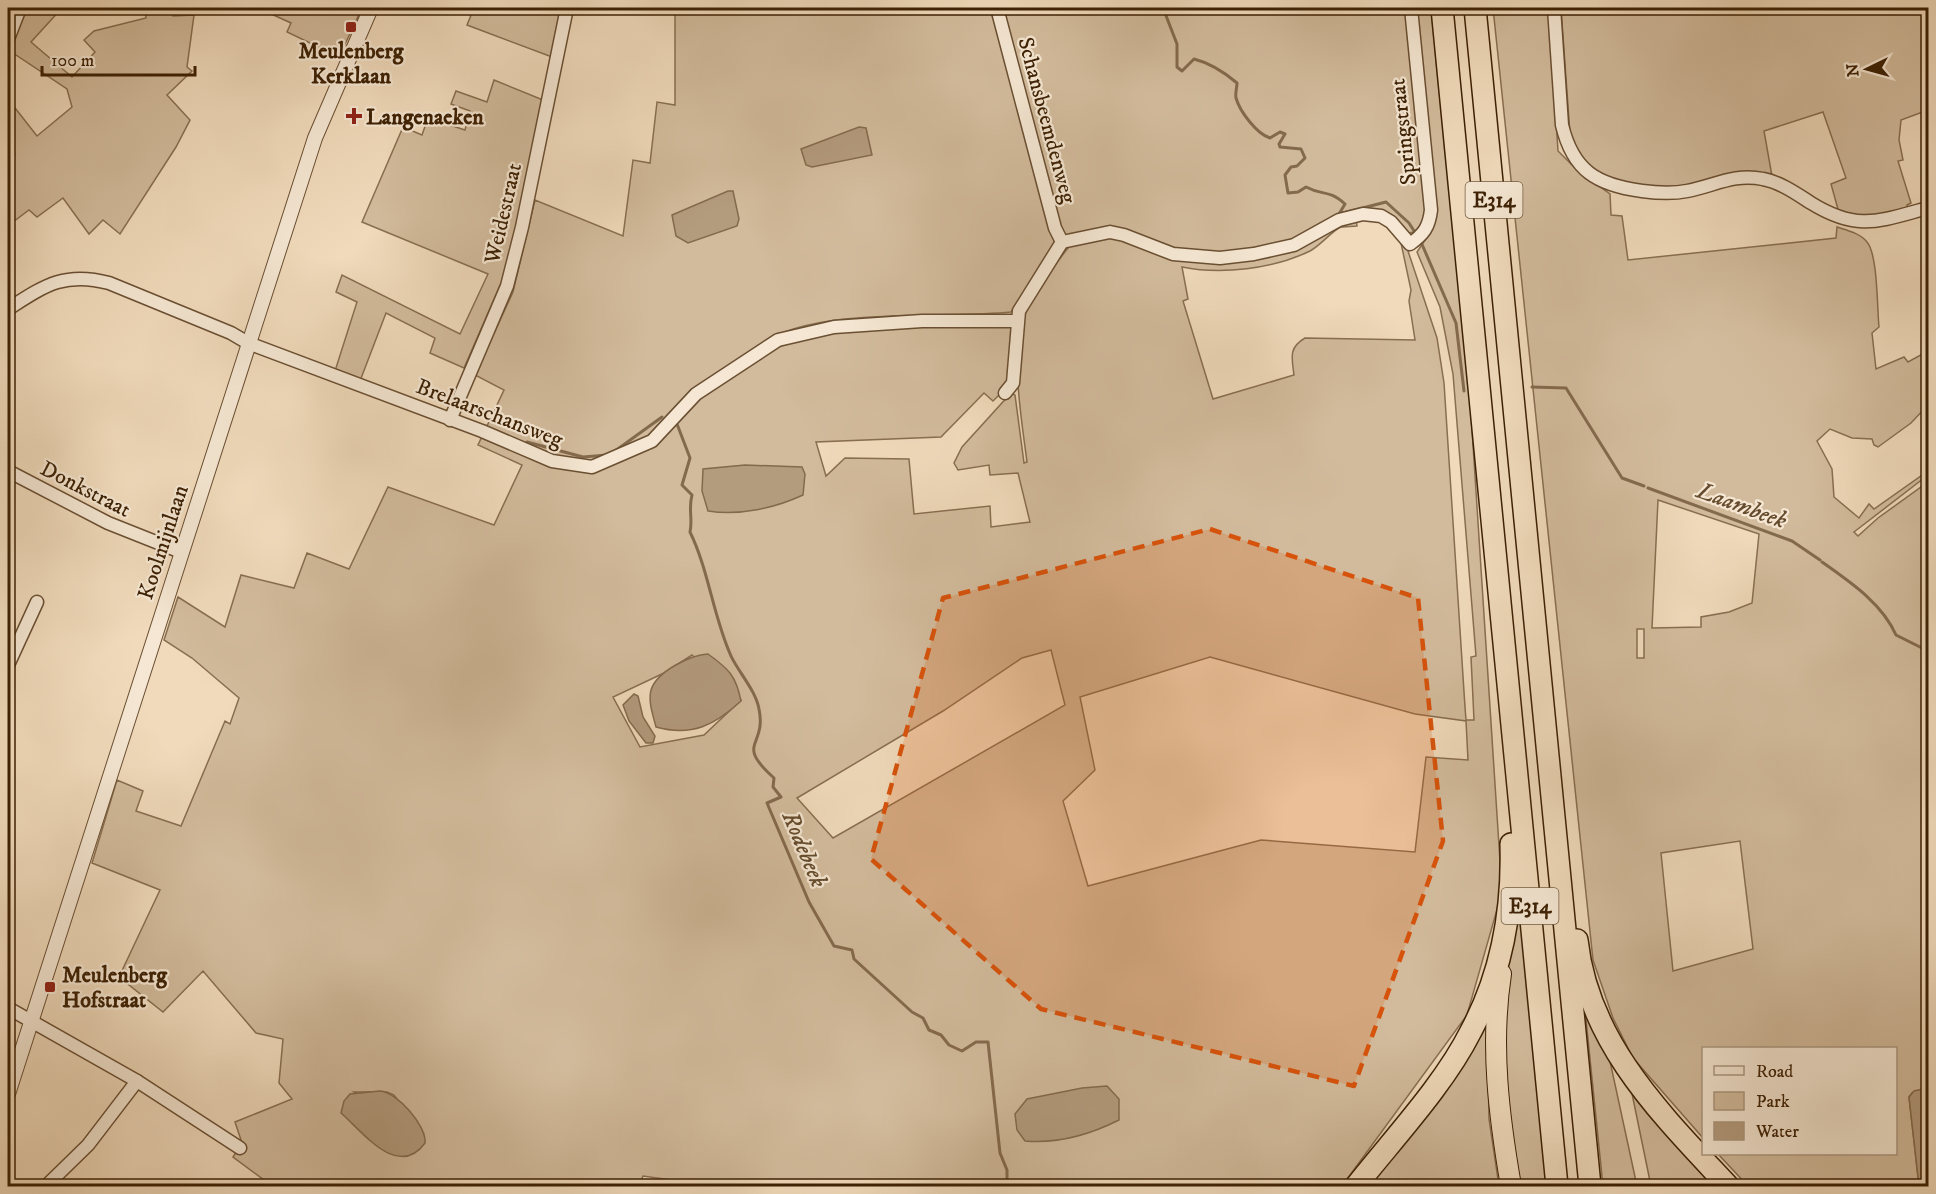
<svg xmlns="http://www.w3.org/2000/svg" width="1936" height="1194" font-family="'IM FELL DW Pica',serif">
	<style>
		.green { fill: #d2bb9c; stroke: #886e50; stroke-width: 1.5; fill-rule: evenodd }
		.water { fill: #b39b7d; stroke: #846a4d; stroke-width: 1.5 }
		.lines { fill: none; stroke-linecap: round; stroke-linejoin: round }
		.stream { stroke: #846a4d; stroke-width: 3 }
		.minor-casing { stroke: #6a4f32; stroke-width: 15 }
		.tertiary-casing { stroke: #6a4f32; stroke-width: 16 }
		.trunk-casing { stroke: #3d2104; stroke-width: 22 }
		.motorway-casing { stroke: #3d2104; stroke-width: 24 }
		.minor { stroke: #f5e7d3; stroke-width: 12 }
		.tertiary { stroke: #f5e7d3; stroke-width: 14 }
		.trunk { stroke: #f0dabb; stroke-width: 20 }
		.motorway { stroke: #f0dabb; stroke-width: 21 }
		.marked { fill: #d7530b; fill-opacity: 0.2; stroke: #d7530b; stroke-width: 4.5; stroke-dasharray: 12 8; stroke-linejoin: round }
		.poi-dot { fill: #8f2418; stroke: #f5e7d3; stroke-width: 2 }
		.labels { text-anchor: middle; stroke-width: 4.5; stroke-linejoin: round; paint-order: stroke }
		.shield { fill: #f5e7d3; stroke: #745c42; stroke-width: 1.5 }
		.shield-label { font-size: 21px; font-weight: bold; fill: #3d2104 }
		.poi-label { font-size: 22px; font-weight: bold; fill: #3d2104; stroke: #f5e7d3; text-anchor: start }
		.street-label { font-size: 22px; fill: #3d2104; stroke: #f5e7d3 }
		.water-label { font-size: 24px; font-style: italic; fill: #664c2e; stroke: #f5e7d3 }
	</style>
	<rect width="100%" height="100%" fill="#f0dabb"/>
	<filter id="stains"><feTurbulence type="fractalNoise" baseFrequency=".00333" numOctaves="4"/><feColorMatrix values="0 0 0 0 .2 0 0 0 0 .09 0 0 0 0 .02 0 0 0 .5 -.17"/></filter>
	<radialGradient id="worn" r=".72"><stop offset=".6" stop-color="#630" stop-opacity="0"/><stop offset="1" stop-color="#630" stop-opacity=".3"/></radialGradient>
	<g class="green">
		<polygon points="27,8 62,8 31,42 72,77 95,52 84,40 94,31 146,18 145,8 172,8 173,16 194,15 187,67 192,71 167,95 190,120 176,147 120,234 103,220 89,234 63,198 37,217 29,210 13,222 8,214 8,162 15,154 8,145 8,99 37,136 72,107 67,89 10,51"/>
		<polygon points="258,8 362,8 339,57 287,32 291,23"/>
		<polygon points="474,8 563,9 552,57 467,25"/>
		<path d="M 675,8 L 1407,8 L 1426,216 L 1420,231 L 1408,233 L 1399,226 L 1355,213 L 1357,226 C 1352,227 1343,226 1339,228 C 1330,233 1321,245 1310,251 C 1273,269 1221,275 1182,267 L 1188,299 L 1183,301 L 1213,399 L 1294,375 C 1292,358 1288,348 1305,338 L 1415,340 L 1409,301 L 1411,290 L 1401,243 L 1405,242 L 1437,338 L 1444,383 L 1465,707 L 1466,720 L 1474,720 L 1471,657 L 1476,656 L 1453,374 L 1440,307 L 1417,252 L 1431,231 L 1417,8 L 1431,8 L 1470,399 L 1502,892 L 1467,1015 L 1342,1186 L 693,1186 L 694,1183 L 643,1176 L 639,1186 L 260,1186 L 264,1180 L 233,1157 L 242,1143 L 235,1122 L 292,1099 L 279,1083 L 283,1039 L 256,1033 L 203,971 L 163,1012 L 119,977 L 160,890 L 92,863 L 117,780 L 143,791 L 136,811 L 181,826 L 225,721 L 230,724 L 239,698 L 192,658 L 164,640 L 178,597 L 225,627 L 241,575 L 294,588 L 307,553 L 349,569 L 388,487 L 494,525 L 522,465 L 478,445 L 504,390 L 475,375 L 513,292 L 535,200 L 623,236 L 633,160 L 650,163 L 657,102 L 675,105 ZM 1058,240 L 1068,248 C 1053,267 1037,288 1027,310 C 1008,348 1022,421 1027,462 L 1024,463 L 1015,395 L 1011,393 L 962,447 L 954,463 L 958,470 L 989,465 L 990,475 L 1018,473 L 1030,522 L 991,527 L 990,506 L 914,514 L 909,459 L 845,458 L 826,476 L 816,442 L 941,437 L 984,393 L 993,401 L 1009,385 L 1011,324 C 937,325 827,320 761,355 C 734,369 711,390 687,410 C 712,388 736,361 763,343 C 818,306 943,319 1011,312 ZM 1051,650 L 1065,705 L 833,838 L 797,798 L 943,711 L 1022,658 ZM 692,655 L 741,700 L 704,735 L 640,747 L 613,697 L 664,673 ZM 1210,657 L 1415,714 L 1466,721 L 1468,760 L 1426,757 L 1415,852 L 1261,840 L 1088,886 L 1063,801 L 1095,770 L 1080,697 ZM 354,1092 L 387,1092 L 394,1095 L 424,1134 Z"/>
		<path d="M 1493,8 L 1549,8 L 1558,151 L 1578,171 L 1610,194 L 1611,215 L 1622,216 L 1628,260 L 1836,238 L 1837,227 C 1846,230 1860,233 1867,242 C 1878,255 1877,308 1879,327 L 1872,333 L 1876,369 L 1904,357 L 1908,362 L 1928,351 L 1928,405 L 1911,423 L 1878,447 L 1874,445 L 1872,439 L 1852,438 L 1830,429 L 1817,441 L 1832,469 L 1834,497 L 1859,518 L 1869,504 L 1874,509 L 1928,471 L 1928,475 L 1854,532 L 1858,536 L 1878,518 L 1928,482 L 1928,1088 L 1912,1093 L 1909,1097 L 1919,1186 L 1748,1186 L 1718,1154 L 1896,1154 L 1896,1048 L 1704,1048 L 1703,1138 L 1633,1058 L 1613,1018 L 1593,960 ZM 1658,500 L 1759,534 L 1752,603 L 1729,612 L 1701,617 L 1701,627 L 1652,628 ZM 1637,629 L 1644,629 L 1644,658 L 1637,658 ZM 1740,841 L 1753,949 L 1673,971 L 1661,853 Z"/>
		<polygon points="1561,8 1928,8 1928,110 1901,120 1899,140 1903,160 1898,161 1911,203 1907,205 1908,208 1863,218 1839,213 1831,184 1846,178 1823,112 1764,131 1772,176 1705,183 1666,189 1608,180 1581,161 1570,134"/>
		<polygon points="494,80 543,100 517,224 502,281 464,368 430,353 435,338 386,313 360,381 335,371 357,302 336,292 342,275 460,334 488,274 362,222 403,127 422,135 428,118 465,130 470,111 451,104 456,91 487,102"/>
		<polygon points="1520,898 1547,1186 1518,1186 1504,1078 1506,973"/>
		<polygon points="1583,990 1608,1052 1637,1186 1603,1186"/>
		<polygon points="1484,1020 1487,1023 1489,1119 1499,1186 1367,1186"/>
		<polygon points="1630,1084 1725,1186 1651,1186"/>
	</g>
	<g class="water">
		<polygon points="859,127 866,128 872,155 812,167 806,165 801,149"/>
		<polygon points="728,191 733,191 739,219 737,226 688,243 676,236 672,215"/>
		<path d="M 745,465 L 802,467 L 805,474 L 803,495 C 775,508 740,516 708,511 L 702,491 L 703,469 Z"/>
		<path d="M 708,654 C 729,669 736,676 741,701 C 715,725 692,737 656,727 C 653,715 648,702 651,690 C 657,671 691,655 708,654 Z"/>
		<polygon points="634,694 638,696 643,717 655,736 653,743 646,743 629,721 623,705"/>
		<path d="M 1107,1086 L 1119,1099 L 1119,1120 C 1089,1135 1059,1144 1025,1141 L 1017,1130 L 1015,1114 L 1027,1099 L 1082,1088 Z"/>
		<polygon points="1928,1088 1928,1186 1919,1186 1909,1097 1914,1091"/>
		<path d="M 380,1091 C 397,1092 427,1126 425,1143 C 398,1180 363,1132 341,1113 L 344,1101 L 350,1094 Z"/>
	</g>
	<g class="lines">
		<g class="stream">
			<path d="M 1163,8 L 1177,44 L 1177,67 L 1182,71 L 1194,59 C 1210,63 1224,72 1237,83 C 1237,87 1235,94 1236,98 C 1240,112 1257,134 1270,138 L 1280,132 L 1285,134 L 1279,144 L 1280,147 L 1301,149 L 1305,158 L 1297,166 L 1291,167 L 1285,175 L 1288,193 L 1298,192 L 1306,187 C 1323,196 1328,189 1345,204 L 1339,214 L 1386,202 L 1409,223 L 1416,234"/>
			<polyline points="1421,242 1456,323 1464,391"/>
			<polyline points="1532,387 1566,388 1622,478 1644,486"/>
			<path d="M 677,424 L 690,458 L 682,485 L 692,495 C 688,509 693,519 690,532 C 709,571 713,616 731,656 C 739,673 756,691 759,709 C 767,748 734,742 774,778 L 773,787 L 781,797 L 767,803 L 809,902 L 834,946 L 852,950 L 854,959 L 912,1012 L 923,1018 L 929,1030 L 941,1035 L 949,1045 L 962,1051 L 976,1042 L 988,1042 L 1000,1153 L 1007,1170 L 1007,1186"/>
			<polyline points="527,442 583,457 607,455"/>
			<polyline points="615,451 662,417"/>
			<polyline points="1648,488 1792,541 1820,560"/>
			<path d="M 1822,562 C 1850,582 1882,603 1896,635 L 1928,651"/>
		</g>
		<defs>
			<g id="minor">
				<polyline points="997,8 1055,228 1062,242"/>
				<path d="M 1554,8 L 1562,125 C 1573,171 1597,185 1642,191 C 1657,193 1672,194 1687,191 C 1714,186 1734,173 1763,179 C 1780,182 1797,194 1811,203 C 1858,232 1879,221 1928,208"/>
				<polyline points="8,39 20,8"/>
				<path d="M 1062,242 L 1110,232 L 1124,235 L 1173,254 L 1220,258 L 1254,254 L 1294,245 L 1339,220 L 1363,214 L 1381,216 L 1391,222 L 1410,244 C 1424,234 1429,227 1431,210 L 1411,8"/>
				<path d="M 8,309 C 44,286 64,271 109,283 L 231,333 L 248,343 L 482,431 L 552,461 L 592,467 L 652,441 L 696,394 L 778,340 L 834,327 L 922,321 L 1016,321"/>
				<polyline points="1005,393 1013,383 1019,311 1062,242"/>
				<polyline points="450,420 507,286 522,227 567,8"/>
				<polyline points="8,471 108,523 181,552"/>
				<polyline points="8,665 37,602"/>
				<polyline points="8,1008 137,1081 240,1148"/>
				<polyline points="46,1186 88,1145 137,1081"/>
			</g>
			<polyline id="tertiary" points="8,1094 315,138 371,8"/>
			<path id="trunk" d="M 1501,974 C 1490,1045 1499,1117 1511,1186"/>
			<g id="motorway">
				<polyline points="1442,8 1557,1186"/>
				<polyline points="1475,8 1590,1186"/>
				<path d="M 1577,940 C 1588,1043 1662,1115 1728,1186"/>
				<path d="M 1356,1186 C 1393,1139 1444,1085 1471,1031 C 1502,973 1513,909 1511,844"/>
			</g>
		</defs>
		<use href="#minor" class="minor-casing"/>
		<use href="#tertiary" class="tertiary-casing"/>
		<use href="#trunk" class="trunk-casing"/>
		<use href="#motorway" class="motorway-casing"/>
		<use href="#minor" class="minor"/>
		<use href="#tertiary" class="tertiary"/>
		<use href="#trunk" class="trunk"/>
		<use href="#motorway" class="motorway"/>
	</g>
	<path class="marked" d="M 1210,529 L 1418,598 L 1443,841 L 1354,1086 L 1041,1009 L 871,859 L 943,598 Z"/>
	<g class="poi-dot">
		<rect x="345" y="21" width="12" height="12" rx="3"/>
		<path d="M351 107h6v6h6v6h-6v6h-6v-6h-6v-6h6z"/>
		<rect x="44" y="981" width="12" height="12" rx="3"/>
	</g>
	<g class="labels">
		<g class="shield">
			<rect x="1465.5" y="182" width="57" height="36" rx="4.5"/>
			<rect x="1501.5" y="888" width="57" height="36" rx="4.5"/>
		</g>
		<g class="shield-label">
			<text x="1494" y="207">E314</text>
			<text x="1530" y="913">E314</text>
		</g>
		<g class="poi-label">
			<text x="351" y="58" text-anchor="middle">Meulenberg<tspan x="351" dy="25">Kerklaan</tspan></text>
			<text x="366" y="124">Langenaeken</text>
			<text x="62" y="982">Meulenberg<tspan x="62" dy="25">Hofstraat</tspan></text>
		</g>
		<g class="street-label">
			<text transform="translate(1048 120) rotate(75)" y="8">Schansbeemdenweg</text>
			<text transform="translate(1402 132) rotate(-96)" y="8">Springstraat</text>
			<text transform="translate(502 213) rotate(-77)" y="8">Weidestraat</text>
			<text transform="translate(490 412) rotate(21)" y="8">Brelaarschansweg</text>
			<text transform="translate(86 488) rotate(27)" y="8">Donkstraat</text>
			<text transform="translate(162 542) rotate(-72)" y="8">Koolmijnlaan</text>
		</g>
		<g class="water-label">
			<text transform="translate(1742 505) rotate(20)" y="8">Laambeek</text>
			<text transform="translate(805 849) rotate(67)" y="8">Rodebeek</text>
		</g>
	</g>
	<rect width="1936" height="1194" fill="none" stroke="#f0dabb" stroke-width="30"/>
	<rect x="9" y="9" width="1918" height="1176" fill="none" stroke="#3d2104" stroke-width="3"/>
	<rect x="15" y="15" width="1906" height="1164" fill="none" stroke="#3d2104" stroke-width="1.5"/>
	<rect x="1702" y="1047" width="195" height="108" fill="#f5e7d3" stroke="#ab9880" stroke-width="1.5"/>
	<rect x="1714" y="1066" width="30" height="9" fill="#f5e7d3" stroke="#ab9880" stroke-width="1.5"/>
	<text x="1756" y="1077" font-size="18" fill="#3d2104">Road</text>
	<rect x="1714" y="1092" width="30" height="18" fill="#d2bb9c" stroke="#ab9880" stroke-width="1.5"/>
	<text x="1756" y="1107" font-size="18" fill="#3d2104">Park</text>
	<rect x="1714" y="1122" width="30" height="18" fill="#b39b7d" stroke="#ab9880" stroke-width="1.5"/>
	<text x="1756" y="1137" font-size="18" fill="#3d2104">Water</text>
	<g transform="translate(1867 69) rotate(265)" stroke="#f5e7d3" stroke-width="4.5" paint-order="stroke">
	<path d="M0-4.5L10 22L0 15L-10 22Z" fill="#3d2104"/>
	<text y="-9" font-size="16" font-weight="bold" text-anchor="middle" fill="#3d2104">N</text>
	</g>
	<path d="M42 66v9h153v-9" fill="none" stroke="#3d2104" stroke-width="3"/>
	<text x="51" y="66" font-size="18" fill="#3d2104" stroke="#f5e7d3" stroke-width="4.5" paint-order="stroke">100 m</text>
	<rect width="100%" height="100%" filter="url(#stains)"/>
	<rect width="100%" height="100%" fill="url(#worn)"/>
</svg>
